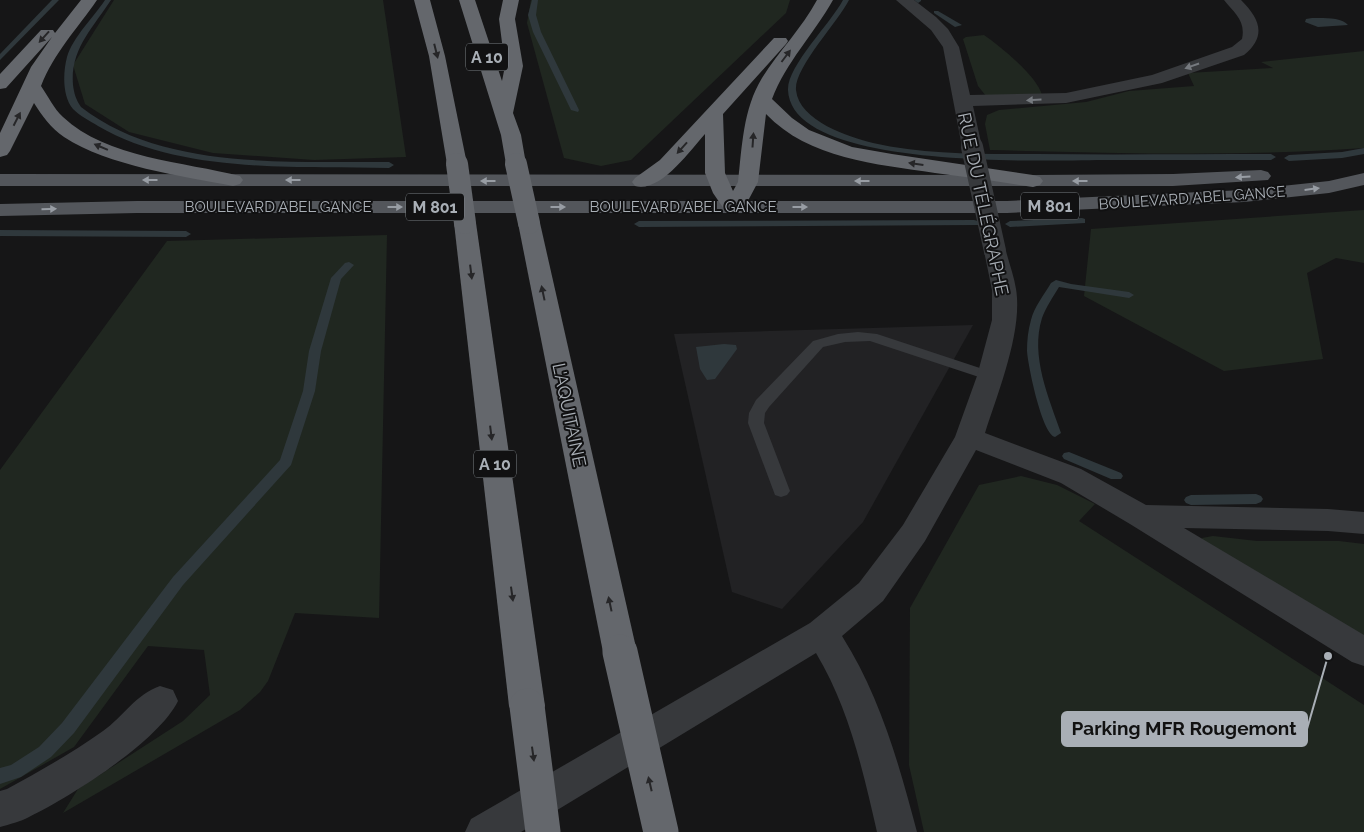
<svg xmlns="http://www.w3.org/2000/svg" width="1364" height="832" font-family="Raleway,sans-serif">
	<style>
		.built { fill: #222224 }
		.green { fill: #202720 }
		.water { fill: #2f383c }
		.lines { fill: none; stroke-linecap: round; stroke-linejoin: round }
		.stream { fill: #2f383c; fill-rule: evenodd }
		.service { fill: #37393c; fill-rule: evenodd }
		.minor { fill: #37393c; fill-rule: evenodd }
		.primary { fill: #53565b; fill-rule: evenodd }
		.motorway { fill: #64676c; fill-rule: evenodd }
		.minor-bridge { stroke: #37393c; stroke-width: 22 }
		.motorway-bridge-far1 { stroke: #64676c; stroke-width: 22 }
		.motorway-bridge { stroke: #64676c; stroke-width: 35 }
		.oneway { fill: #262628 }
		.oneway2 { fill: #767a7f }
		.oneway3 { fill: #989da4 }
		.labels { text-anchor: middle; stroke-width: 4; stroke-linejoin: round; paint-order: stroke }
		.far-street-label { font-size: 15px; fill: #a9afb6; stroke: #111112 }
		.shield { fill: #111112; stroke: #7b8085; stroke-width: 1 }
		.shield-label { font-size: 16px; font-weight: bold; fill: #a9afb6 }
		.street-label { font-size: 18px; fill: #a9afb6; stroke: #111112 }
		.leader { fill: none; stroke: #a9afb6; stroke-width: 2 }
		.callout-dot { fill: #a9afb6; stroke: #111112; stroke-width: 2 }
		.callout { fill: #a9afb6; stroke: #a9afb6; stroke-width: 2 }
		.callout-label { font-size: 19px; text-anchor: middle; font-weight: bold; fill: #111 }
	</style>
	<rect width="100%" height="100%" fill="#161617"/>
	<polygon class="built" points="973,325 863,522 782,609 732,592 674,334"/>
	<g class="green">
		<polygon points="114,0 383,0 406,157 314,160 213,153 129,132 85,104 73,65"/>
		<polygon points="531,0 790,0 786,13 631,160 601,166 564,158 527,23"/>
		<path d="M 984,35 C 1001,47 1037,76 1042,95 L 986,96 L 978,86 L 963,39 L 966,37 Z"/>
		<path d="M 1364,51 L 1364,148 C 1240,157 1115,153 990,150 L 985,124 L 987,115 L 999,110 L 1086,102 L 1129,91 L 1194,86 L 1188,73 L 1273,68 L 1261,62 Z"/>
		<polygon points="1364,210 1364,263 1336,258 1307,273 1323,359 1224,371 1084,296 1091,229"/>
		<polygon points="387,235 379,618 295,613 268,681 260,692 240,710 63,813 78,789 183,721 210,695 204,650 148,646 74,747 0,789 0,470 167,241"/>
		<polygon points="1021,476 1057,485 1095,504 1079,521 1364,705 1364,832 924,832 909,765 910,608 979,485"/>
		<polygon points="1213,536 1257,541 1339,541 1364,544 1364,636 1203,545 1202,538"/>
	</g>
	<g class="water">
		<path d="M 1312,18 C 1322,18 1342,17 1348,25 L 1318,27 L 1305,22 L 1306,19 Z"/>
		<polygon points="724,344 736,345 737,349 715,379 707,380 700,369 696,347"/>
	</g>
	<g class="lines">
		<g class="stream">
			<polygon points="52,0 59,0 0,60 0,54"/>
			<path d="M 105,0 L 111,0 C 93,28 70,49 73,85 C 74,93 76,100 81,107 C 163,171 290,161 389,162 L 394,165 L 389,168 C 296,166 180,174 98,126 C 90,121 80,116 73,109 C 62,96 63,72 67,57 C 73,37 93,18 105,0 Z"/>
			<polygon points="532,0 538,0 536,15 541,32 579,110 578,112 571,110 533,32 528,15"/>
			<path d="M 843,0 L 849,0 C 838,22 794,68 796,90 C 799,121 849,137 873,143 C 926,155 982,154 1036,154 C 1114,155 1193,154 1271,154 L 1276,157 L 1271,160 C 1217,160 1162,160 1108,160 C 1052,160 791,172 788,90 C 787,66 831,23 843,0 Z"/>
			<polygon points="914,0 921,0 921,1 918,3"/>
			<polygon points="934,11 938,11 962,25 955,27 934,13"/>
			<polygon points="1364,148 1364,154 1342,158 1289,161 1284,158 1289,155 1342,152"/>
			<polygon points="1082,218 1085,219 1085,223 1010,227 1005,224 1010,221"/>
			<polygon points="974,220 978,221 978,225 639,227 634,224 639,221"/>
			<polygon points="0,230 186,231 191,234 186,237 0,236"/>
			<polygon points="349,262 354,265 341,279 321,351 315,391 291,465 183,585 74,733 51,757 21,777 0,784 0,768 11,765 39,747 62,723 173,577 280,460 303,391 309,351 331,278 345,263"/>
			<path d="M 1056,280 L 1071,284 L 1129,292 L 1134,295 L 1129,298 L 1059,287 C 1053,297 1046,307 1042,318 C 1030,356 1049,398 1061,433 L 1055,437 C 1042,434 1028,366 1027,351 C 1027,341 1028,330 1031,320 C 1034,307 1044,295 1051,283 Z"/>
			<polygon points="1069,452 1121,473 1123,476 1121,479 1111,479 1064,459 1062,456 1064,453"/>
			<polygon points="1256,494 1261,496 1263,499 1261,502 1256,504 1191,505 1186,503 1184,500 1186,497 1191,495"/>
		</g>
		<polygon class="service" points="858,332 877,334 995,373 998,376 995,379 985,379 870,341 845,342 823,347 769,407 765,413 764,423 790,491 787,495 781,497 775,495 748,423 749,413 756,400 813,341 838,334"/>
		<g class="minor">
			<path d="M 896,0 L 914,0 L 936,17 L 948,29 L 959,47 L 970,95 L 1066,93 L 1152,75 L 1232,47 L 1242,39 C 1246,20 1234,13 1224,0 L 1241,0 C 1260,19 1267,36 1244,55 L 1162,83 L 1066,103 L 973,106 L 982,147 L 979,151 L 972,153 L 965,151 L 962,147 L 943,47 L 931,30 Z"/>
			<path d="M 995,244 L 1003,246 L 1006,251 C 1009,263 1014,276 1016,289 C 1023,331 998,392 985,433 L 1081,469 L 1146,505 L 1328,509 L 1364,512 L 1364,534 L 1328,531 L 1184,528 L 1364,635 L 1364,666 L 1352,662 L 1130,524 L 1061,483 L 976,450 L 925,541 L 883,601 L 842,636 C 880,696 899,764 917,832 L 877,832 C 863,771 849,708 816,653 L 521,832 L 465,832 L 471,819 L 810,623 L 859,583 L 903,525 L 955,437 L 977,376 L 992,320 L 992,290 L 984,251 L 987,246 Z"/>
			<path d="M 160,686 L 173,690 L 178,701 C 158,742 70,797 29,817 C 20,822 10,824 0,827 L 0,791 L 7,789 C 40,771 72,753 103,731 C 123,717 136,694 160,686 Z"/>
		</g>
		<g class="primary">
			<polygon points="1261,170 1268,172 1271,176 1268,180 1173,186 0,186 0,174 1033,175 1173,174"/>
			<polygon points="1364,173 1364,185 1329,193 1244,202 1007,213 137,213 0,216 0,204 137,201 1007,201 1244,190 1329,181"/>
		</g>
		<g class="motorway">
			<path d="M 81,0 L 97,0 C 77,29 54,53 41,86 C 48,96 54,109 63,117 C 106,158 185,162 240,176 L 243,180 L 240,184 L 233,186 C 182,176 108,166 64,137 C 51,128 42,116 34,103 L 10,151 L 7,155 L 0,157 L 0,133 L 31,67 L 52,37 L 6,88 L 0,89 L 0,74 L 41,30 L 53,30 L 55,33 Z"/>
			<polygon points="414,0 430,0 445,56 467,164 464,168 457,170 450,168 447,164 429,56"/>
			<polygon points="459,0 475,0 502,81 505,66 499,19 503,0 519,0 515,19 523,66 513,113 521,135 526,164 523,168 516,170 509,168 506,164 501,135"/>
			<path d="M 817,0 L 833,0 C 814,34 786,62 772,99 L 792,118 L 809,130 L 852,147 L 892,154 L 1033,175 L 1040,177 L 1043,181 L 1040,185 L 1033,187 C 1000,182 968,177 935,173 C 876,164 809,159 766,114 L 758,182 L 742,212 L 734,213 L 726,212 L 713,193 L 705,173 L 705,134 C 689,152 660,193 635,186 L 632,182 L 635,178 L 660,160 L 774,38 L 786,38 L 788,41 L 786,44 L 723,114 L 725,173 L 733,191 L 738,182 C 742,147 743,109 762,78 C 779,51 802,28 817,0 Z"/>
			<polygon points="465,216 473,218 476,223 545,706 540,717 527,721 514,717 509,706 454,223 457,218"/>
			<polygon points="529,216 537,218 540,223 637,652 632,662 620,666 608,662 603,652 518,223 521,218"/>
		</g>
		<polyline class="minor-bridge" points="972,147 995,251"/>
		<g class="motorway-bridge-far1">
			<polyline points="457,164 465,223"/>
			<polyline points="516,164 529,223"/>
		</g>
		<g class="motorway-bridge">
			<polyline points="620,652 661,832"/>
			<polyline points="527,706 543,832"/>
		</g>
	</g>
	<defs><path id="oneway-solid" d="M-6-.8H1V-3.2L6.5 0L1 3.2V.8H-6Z" transform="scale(1.25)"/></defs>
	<g class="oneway">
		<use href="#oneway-solid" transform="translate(44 37) rotate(132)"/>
		<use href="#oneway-solid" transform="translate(436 51) rotate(76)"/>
		<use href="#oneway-solid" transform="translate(786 56) rotate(-53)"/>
		<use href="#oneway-solid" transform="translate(17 119) rotate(-63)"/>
		<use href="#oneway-solid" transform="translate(753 140) rotate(-86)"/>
		<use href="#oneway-solid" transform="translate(101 147) rotate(-157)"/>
		<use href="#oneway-solid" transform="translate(682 148) rotate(132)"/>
		<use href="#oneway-solid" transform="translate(916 164) rotate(-172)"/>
		<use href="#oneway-solid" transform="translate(471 272) rotate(83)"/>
		<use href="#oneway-solid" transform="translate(543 293) rotate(-102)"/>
		<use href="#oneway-solid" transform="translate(491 433) rotate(83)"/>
		<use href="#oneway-solid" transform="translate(512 594) rotate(82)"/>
		<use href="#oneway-solid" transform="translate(610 604) rotate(-102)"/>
		<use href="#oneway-solid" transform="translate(533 754) rotate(82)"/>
		<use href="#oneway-solid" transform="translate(650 784) rotate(-103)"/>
	</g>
	<g class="oneway2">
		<use href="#oneway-solid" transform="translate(1192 66) rotate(161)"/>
		<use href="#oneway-solid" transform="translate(1034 100) rotate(177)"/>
	</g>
	<g class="oneway3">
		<use href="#oneway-solid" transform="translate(1243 177) rotate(177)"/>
		<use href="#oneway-solid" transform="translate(150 180) rotate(180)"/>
		<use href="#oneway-solid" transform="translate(293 180) rotate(-180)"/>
		<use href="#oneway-solid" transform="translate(488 181) rotate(-180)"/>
		<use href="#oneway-solid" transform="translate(862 181) rotate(180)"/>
		<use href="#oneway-solid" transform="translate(1080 181) rotate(180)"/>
		<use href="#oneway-solid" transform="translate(1312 189) rotate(-7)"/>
		<use href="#oneway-solid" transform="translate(395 207)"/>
		<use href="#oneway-solid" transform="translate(558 207)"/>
		<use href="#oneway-solid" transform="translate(800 207)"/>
		<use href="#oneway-solid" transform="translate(49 209) rotate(-1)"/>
	</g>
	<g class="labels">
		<g class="far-street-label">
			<text transform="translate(1192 198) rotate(-4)" y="5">BOULEVARD ABEL GANCE</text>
			<text x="278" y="212">BOULEVARD ABEL GANCE</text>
			<text x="683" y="212">BOULEVARD ABEL GANCE</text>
		</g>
		<g class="shield">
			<rect x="466" y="43.5" width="42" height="27" rx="4"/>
			<rect x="1021" y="192.5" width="58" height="27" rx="4"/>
			<rect x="406" y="193.5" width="58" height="27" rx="4"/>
			<rect x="474" y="450.5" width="42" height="27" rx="4"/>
		</g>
		<g class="shield-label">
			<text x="487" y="63">A 10</text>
			<text x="1050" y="212">M 801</text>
			<text x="435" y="213">M 801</text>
			<text x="495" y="470">A 10</text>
		</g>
		<g class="street-label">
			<text transform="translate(983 204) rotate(78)" y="6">RUE DU TÉLÉGRAPHE</text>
			<text transform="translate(569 415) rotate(78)" y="6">L'AQUITAINE</text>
		</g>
	</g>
	<path class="leader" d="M1328 656L1307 729"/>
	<circle class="callout-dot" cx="1328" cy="656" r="5"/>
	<rect class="callout" x="1062" y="712" width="245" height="34" rx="5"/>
	<g class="callout-label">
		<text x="1184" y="735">Parking MFR Rougemont</text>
	</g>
</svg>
